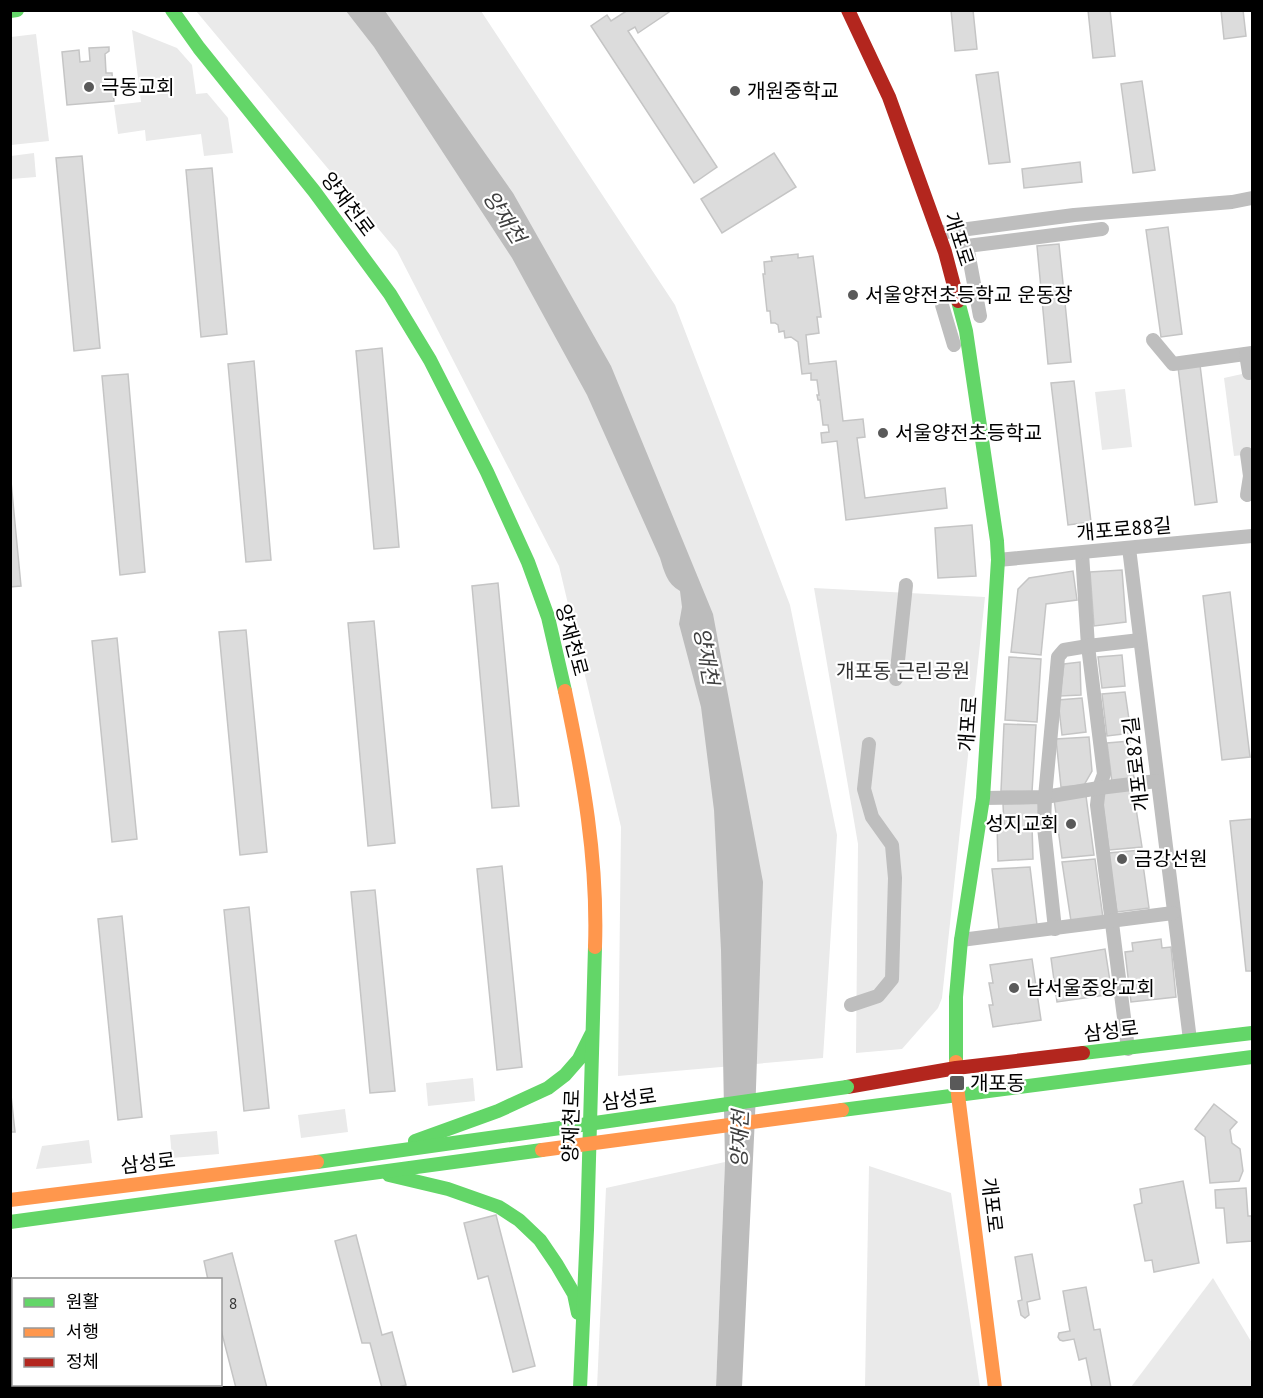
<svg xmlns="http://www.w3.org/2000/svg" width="1263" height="1398" font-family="'PT Sans','Noto Sans KR',sans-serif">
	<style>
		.green { fill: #eaeaea }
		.water { fill: #bcbcbc }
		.building { fill: #dcdcdc; stroke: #c5c5c5; stroke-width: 1.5 }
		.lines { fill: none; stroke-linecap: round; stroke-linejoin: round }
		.street { stroke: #bebebe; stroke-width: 14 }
		.fast { stroke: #63d668; stroke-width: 14 }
		.slow { stroke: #ff974d; stroke-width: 14 }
		.jam { stroke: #b3261e; stroke-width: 14 }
		.fast-bridge { stroke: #63d668; stroke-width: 14 }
		.slow-bridge { stroke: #ff974d; stroke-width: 14 }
		.poi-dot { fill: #595959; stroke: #fff; stroke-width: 2 }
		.labels { text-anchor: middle; stroke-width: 4.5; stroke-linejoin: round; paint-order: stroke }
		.number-label { font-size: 16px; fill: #373737 }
		.poi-label { font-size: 20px; fill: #000; stroke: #fff; text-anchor: start }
		.street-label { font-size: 20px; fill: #000; stroke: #fff }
		.park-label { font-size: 20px; fill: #2f2f2f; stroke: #fff }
		.water-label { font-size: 21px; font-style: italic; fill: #404040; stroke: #fff }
	</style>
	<rect width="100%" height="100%" fill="#fff"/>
	<g class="green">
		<polygon points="196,11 481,11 675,305 790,605 837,835 823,1058 618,1076 621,827 559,566 397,251"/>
		<polygon points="132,30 177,48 192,65 196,94 207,93 228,118 233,153 204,156 201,134 146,141 145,130 118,134 114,105 141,102"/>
		<polygon points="36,34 49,141 11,145 11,37"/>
		<polygon points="34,153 36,177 11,179 11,156"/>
		<polygon points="1251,372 1252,381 1252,454 1234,456 1224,378"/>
		<polygon points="1125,389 1132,447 1102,450 1095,392"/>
		<polygon points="814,588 985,597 942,998 938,1008 902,1049 856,1053 858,844"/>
		<polygon points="473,1078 475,1101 428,1106 426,1083"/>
		<polygon points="345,1109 348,1132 301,1138 298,1115"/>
		<polygon points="217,1131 219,1154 172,1158 170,1135"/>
		<polygon points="89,1140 92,1163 36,1169 42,1146"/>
		<polygon points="725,1162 716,1387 597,1388 606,1188"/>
		<polygon points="869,1166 951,1193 980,1387 865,1387"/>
		<polygon points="1213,1278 1252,1343 1252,1387 1131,1387"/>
	</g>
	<path class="water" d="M 346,11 L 385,11 L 513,193 L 611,366 L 713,614 L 763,882 L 755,1117 L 742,1387 L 716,1387 L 725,1162 L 721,950 L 714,810 L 701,707 L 679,624 L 682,607 L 680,591 C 667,584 664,571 660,558 L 587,395 L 512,258 L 374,47 Z"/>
	<g class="building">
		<polygon points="628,10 672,10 638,33 635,27 628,31 717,167 694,183 591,26 607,15 611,21"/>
		<polygon points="951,10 973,10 977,49 955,51"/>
		<polygon points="1088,10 1110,10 1115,56 1093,58"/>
		<polygon points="1221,10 1243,10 1246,36 1224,39"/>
		<polygon points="109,47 109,51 105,54 106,73 112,73 114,101 67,105 62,52 79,50 80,62 90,61 89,48"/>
		<polygon points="998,72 1010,162 989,164 976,75"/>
		<polygon points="1142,81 1155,170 1133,173 1121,84"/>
		<polygon points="774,153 796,187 722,233 701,199"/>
		<polygon points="82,156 100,348 74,351 56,158"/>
		<polygon points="1080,162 1082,182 1024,188 1022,169"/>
		<polygon points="212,168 227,334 201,337 186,170"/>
		<polygon points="1168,227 1182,334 1161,337 1146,230"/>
		<polygon points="1059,244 1071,362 1048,364 1037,246"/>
		<polygon points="798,254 798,258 813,256 821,317 817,317 819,333 806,335 809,364 836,361 843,421 863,419 865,437 857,438 865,498 945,488 947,508 846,520 837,441 822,443 821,433 829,432 828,425 823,425 820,400 818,400 817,395 819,395 817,380 811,380 811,373 802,374 798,342 791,337 785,338 784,331 779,332 778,325 775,323 771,323 770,311 767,311 763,274 765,274 764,262 772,261 771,257"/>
		<polygon points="382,348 399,547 374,549 356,351"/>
		<polygon points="254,361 271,560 246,562 228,364"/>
		<polygon points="1200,365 1217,502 1195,505 1178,367"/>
		<polygon points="128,374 145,572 120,575 102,376"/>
		<polygon points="1074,381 1091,522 1068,525 1051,383"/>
		<polygon points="10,471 21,586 10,587"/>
		<polygon points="972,525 976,576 938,578 935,528"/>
		<polygon points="1122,570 1126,622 1094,626 1090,572"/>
		<polygon points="1073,571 1077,600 1046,604 1041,655 1011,652 1018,589 1029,578"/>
		<polygon points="498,583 519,806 492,808 472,586"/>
		<polygon points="1230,592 1250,757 1222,760 1203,596"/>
		<polygon points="374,621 395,843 368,846 348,623"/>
		<polygon points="246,630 267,852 240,855 219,632"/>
		<polygon points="117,638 137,839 112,842 92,641"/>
		<polygon points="1122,655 1125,686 1102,688 1098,657"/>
		<polygon points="1009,657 1041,659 1037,722 1005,720"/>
		<polygon points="1080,662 1081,695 1060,696 1064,664"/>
		<polygon points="1125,692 1131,733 1107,736 1102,694"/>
		<polygon points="1082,698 1086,732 1062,735 1058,700"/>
		<polygon points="1004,724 1036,725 1032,792 1001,791"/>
		<polygon points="1089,737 1092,771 1084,785 1061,787 1056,739"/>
		<polygon points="1130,741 1134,779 1112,782 1107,743"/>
		<polygon points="1133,789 1142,847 1109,850 1101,792"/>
		<polygon points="1086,796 1094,855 1062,858 1054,799"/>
		<polygon points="1038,803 1039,825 1032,825 1033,859 998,861 997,824 1004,824 1003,804"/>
		<polygon points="1252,819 1252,971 1246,971 1230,821"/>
		<polygon points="1141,850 1149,908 1117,912 1108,853"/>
		<polygon points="1095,859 1103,918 1071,921 1062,862"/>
		<polygon points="502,866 522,1067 497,1070 477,869"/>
		<polygon points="1030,867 1037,925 999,929 992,869"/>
		<polygon points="375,890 395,1091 370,1093 351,892"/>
		<polygon points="249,907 269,1108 244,1111 224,910"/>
		<polygon points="122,916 142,1117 118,1120 98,919"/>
		<polygon points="1161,939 1162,948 1171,947 1176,997 1131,1002 1125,952 1133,951 1132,943"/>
		<polygon points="1105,949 1112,994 1057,1002 1051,958"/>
		<polygon points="1032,959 1041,1020 993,1027 989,1005 993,1005 989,983 993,983 990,965"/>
		<polygon points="10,1086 15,1132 10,1132"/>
		<polygon points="1214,1104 1237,1122 1230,1130 1232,1143 1240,1149 1243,1171 1239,1181 1210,1183 1205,1137 1195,1129"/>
		<polygon points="1183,1181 1199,1263 1154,1272 1152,1260 1145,1261 1134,1205 1142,1203 1140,1189"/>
		<polygon points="1246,1188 1248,1216 1252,1216 1252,1241 1227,1243 1224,1208 1216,1208 1215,1190"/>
		<polygon points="496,1215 535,1366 513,1372 488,1276 478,1279 464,1223"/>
		<polygon points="356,1235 382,1335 392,1332 406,1385 395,1388 382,1388 370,1343 362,1343 335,1241"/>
		<polygon points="232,1253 267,1388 236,1388 220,1326 220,1280 208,1280 204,1261"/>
		<polygon points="1032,1254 1040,1299 1027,1302 1029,1315 1025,1318 1021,1315 1018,1301 1022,1300 1015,1257"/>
		<polygon points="1086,1287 1094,1330 1100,1329 1111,1388 1092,1388 1086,1358 1079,1360 1074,1339 1063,1341 1060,1340 1058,1337 1059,1333 1070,1331 1063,1291"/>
		<polygon points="111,1384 131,1384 132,1388 106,1388 105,1386"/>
	</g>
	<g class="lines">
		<g class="street">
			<polyline points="938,233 1074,215 1232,202 1252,198"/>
			<polyline points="942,305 954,345"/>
			<polyline points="980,316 967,246 1102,229"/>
			<polyline points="1153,340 1173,364 1252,353"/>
			<polyline points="1246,354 1249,373"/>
			<polyline points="1247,454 1250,476 1247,495"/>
			<polyline points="1129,548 1190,1040"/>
			<polyline points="1082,553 1088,646 1104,774 1099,788 1097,805 1128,1049"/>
			<polyline points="998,560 1252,536"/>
			<polyline points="896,679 906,585"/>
			<polyline points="983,798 1045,797 1099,788 1157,781"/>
			<polyline points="1055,929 1044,827 1045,797 1058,657 1064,650 1088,646 1140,640"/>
			<polyline points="961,940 1173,913"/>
			<polyline points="851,1005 878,996 892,979 895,878 892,845 872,817 864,789 869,744"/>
		</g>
		<g class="fast">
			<polyline points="172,10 199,48 314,191 390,294 430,360 487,472 528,562 548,617 565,691"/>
			<polyline points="10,11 17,10"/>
			<polyline points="1083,1053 1252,1033"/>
			<polyline points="956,1062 956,997 961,940 983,798 998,560 997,541 966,331 958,301"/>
			<polyline points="842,1110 1252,1057"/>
			<polyline points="415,1141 498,1111 548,1088 565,1075 579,1059 591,1035"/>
			<polyline points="317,1162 546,1130"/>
			<polyline points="389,1175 448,1189 499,1207 519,1220 540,1240 557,1265 574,1294 578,1313"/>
			<polyline points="10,1222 542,1150"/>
			<polyline points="580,1388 587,1230 595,947"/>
		</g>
		<g class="slow">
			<path d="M 565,691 C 583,776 598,860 595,947"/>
			<polyline points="956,1062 958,1095 995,1388"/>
			<polyline points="10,1200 317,1162"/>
		</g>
		<g class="jam">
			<polyline points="848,10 889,97 945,252 958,301"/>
			<polyline points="847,1087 956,1068 1083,1053"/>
		</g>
		<polyline class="fast-bridge" points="546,1130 847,1087"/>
		<polyline class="slow-bridge" points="542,1150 842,1110"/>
	</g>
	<g class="poi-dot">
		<circle cx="89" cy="87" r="6"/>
		<circle cx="735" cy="91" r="6"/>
		<circle cx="853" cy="295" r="6"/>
		<circle cx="883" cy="433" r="6"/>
		<circle cx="1071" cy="824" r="6"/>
		<circle cx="1122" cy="859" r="6"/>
		<circle cx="1014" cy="988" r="6"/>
		<rect x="949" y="1075" width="16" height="16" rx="3"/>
	</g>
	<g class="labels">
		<g class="number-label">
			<text x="233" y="1309">8</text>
		</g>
		<g class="poi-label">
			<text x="101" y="94">극동교회</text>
			<text x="747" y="98">개원중학교</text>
			<text x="865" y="302">서울양전초등학교 운동장</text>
			<text x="895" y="440">서울양전초등학교</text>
			<text x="1059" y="831" text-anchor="end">성지교회</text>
			<text x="1134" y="866">금강선원</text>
			<text x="1026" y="995">남서울중앙교회</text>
			<text x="970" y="1090">개포동</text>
		</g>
		<g class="street-label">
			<text transform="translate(348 204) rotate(53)" y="7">양재천로</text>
			<text transform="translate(959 239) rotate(72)" y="7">개포로</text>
			<text transform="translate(1124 529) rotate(-5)" y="7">개포로88길</text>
			<text transform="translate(572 640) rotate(75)" y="7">양재천로</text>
			<text transform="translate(968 724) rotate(-86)" y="7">개포로</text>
			<text transform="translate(1136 764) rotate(-97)" y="7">개포로82길</text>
			<text transform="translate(1111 1031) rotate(-7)" y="7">삼성로</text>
			<text transform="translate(629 1099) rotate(-8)" y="7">삼성로</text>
			<text transform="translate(571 1126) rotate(-88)" y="7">양재천로</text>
			<text transform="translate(148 1163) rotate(-7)" y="7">삼성로</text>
			<text transform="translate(992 1205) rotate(83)" y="7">개포로</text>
		</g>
		<g class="park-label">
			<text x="903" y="678">개포동 근린공원</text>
		</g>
		<g class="water-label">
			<text transform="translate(504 217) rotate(57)" y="7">양재천</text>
			<text transform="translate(706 656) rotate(80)" y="7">양재천</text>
			<text transform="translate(740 1139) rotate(-88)" y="7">양재천</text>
		</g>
	</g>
	<rect width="1263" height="1398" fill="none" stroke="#000000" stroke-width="24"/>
	<rect x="12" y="1278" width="210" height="108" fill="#ffffff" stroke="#999999" stroke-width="1.5"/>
	<rect x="24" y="1298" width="30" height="9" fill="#63d668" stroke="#999999" stroke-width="1.5"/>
	<text x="66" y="1308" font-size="18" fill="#000000">원활</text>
	<rect x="24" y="1328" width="30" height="9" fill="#ff974d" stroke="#999999" stroke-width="1.5"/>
	<text x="66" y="1338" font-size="18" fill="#000000">서행</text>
	<rect x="24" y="1358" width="30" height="9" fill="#b3261e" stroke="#999999" stroke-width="1.5"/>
	<text x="66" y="1368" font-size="18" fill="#000000">정체</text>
</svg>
